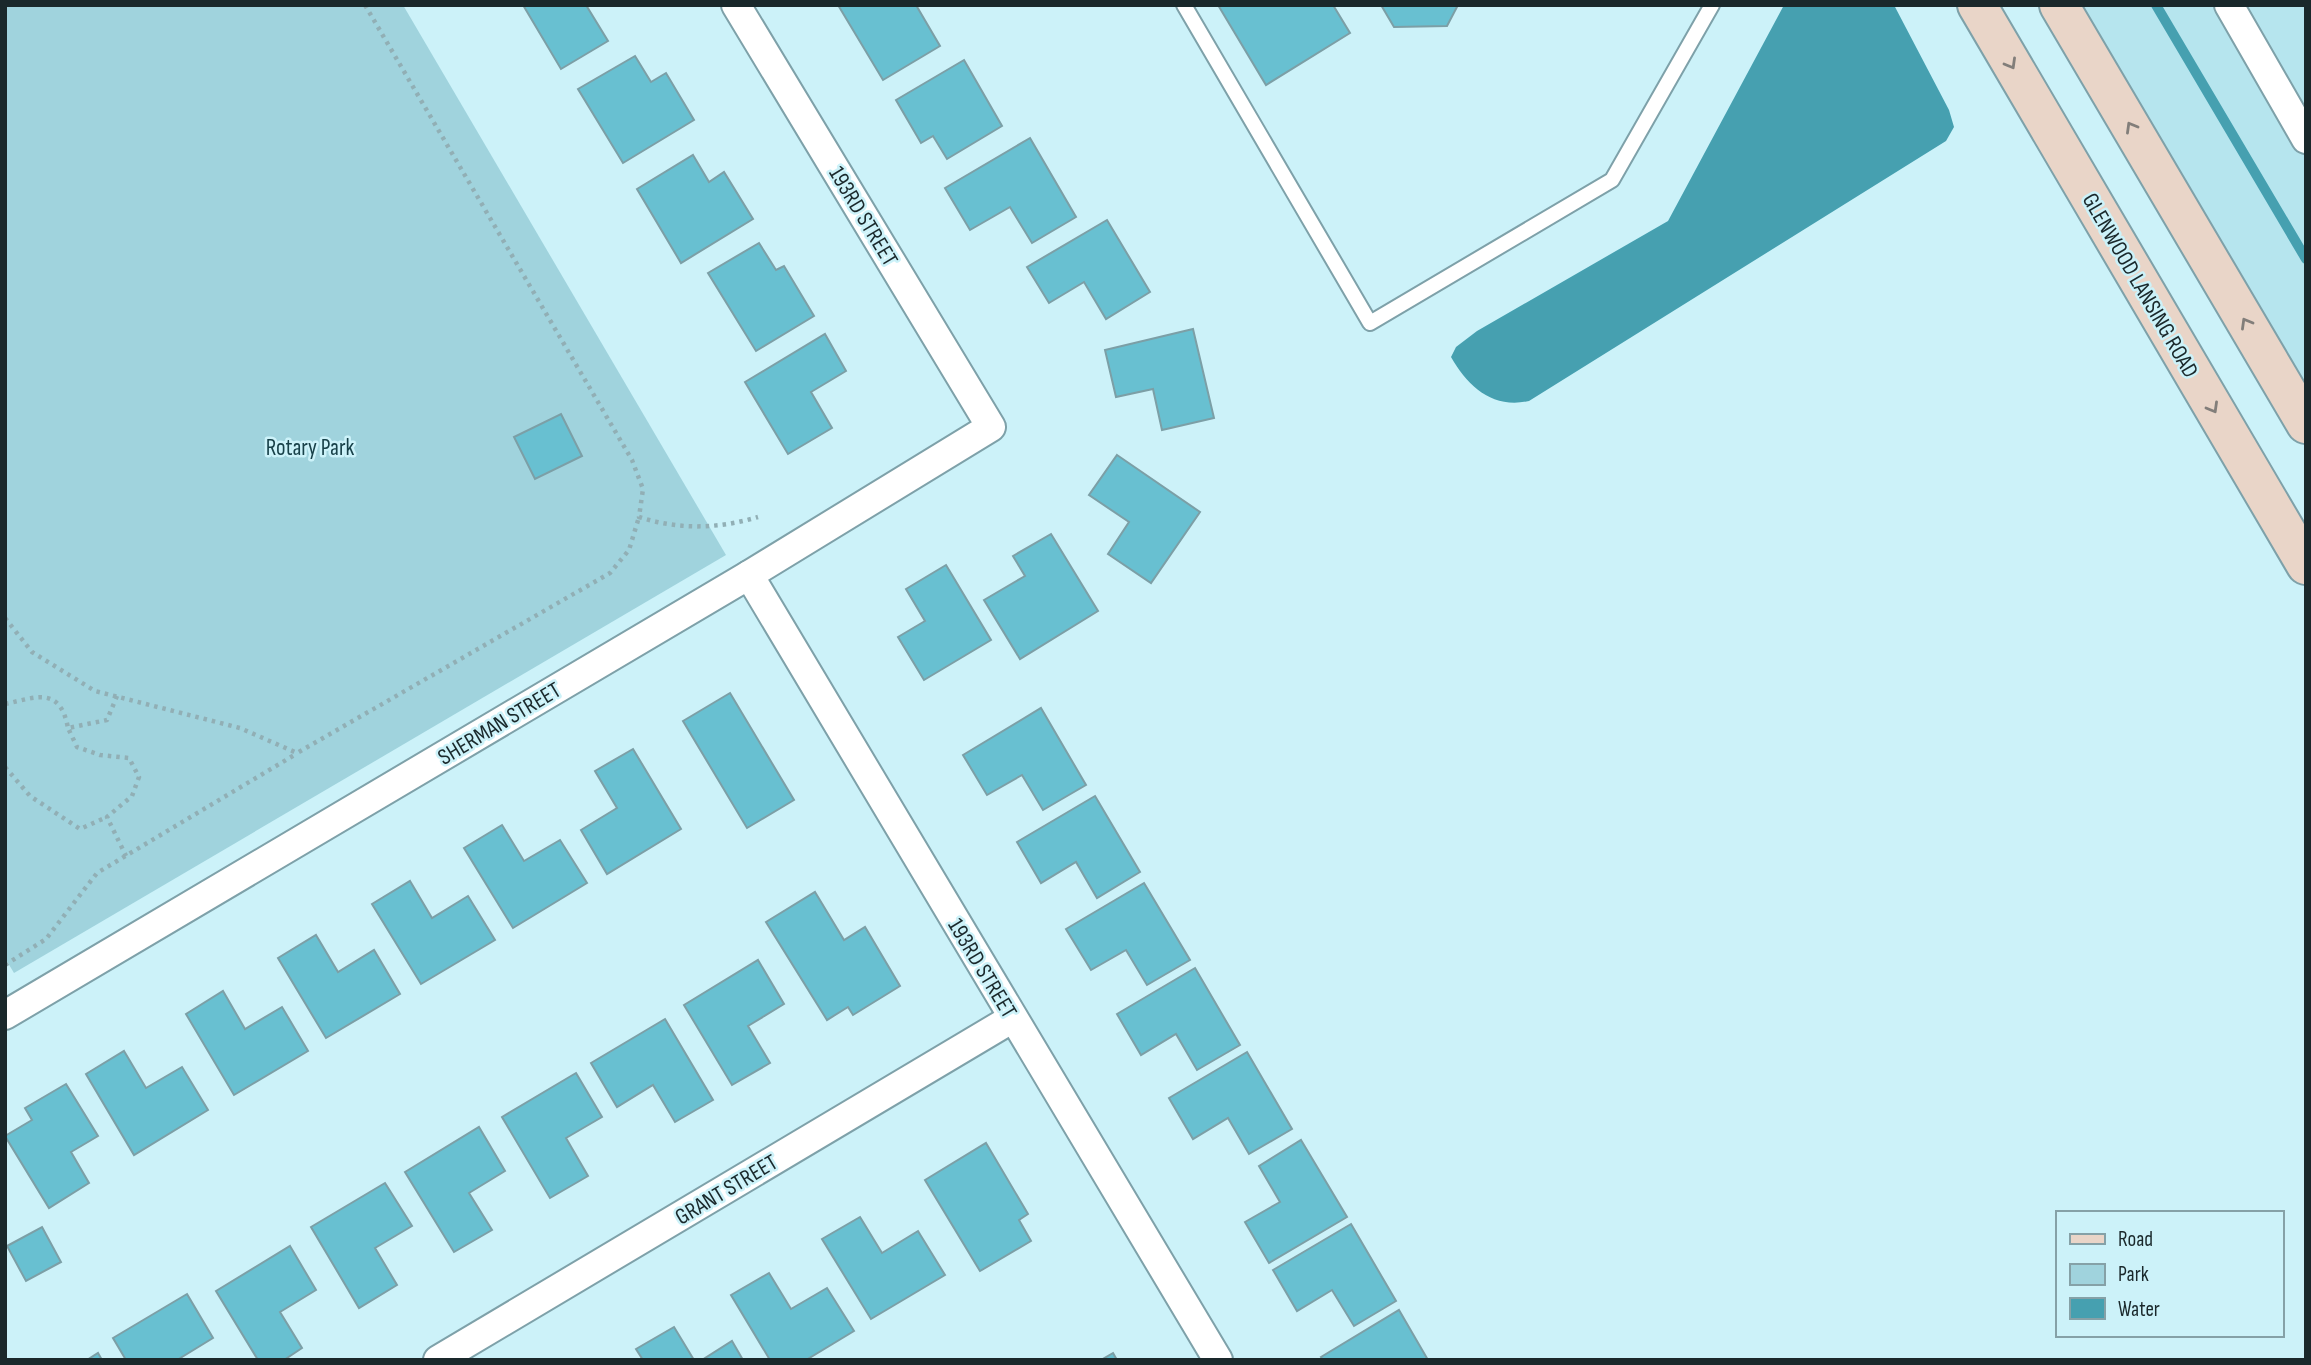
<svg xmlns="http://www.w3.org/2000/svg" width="2311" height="1365" font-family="'Sofia Sans Condensed',sans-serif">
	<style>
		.built { fill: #b6e5ee }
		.green { fill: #a0d3dd }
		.water { fill: #46a0b0 }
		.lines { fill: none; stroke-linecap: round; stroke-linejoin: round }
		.stream { stroke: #46a0b0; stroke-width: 10 }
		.building { fill: #68c0d1; stroke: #7c9fa6; stroke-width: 2 }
		.service-casing { stroke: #7ea1a9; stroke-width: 18 }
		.minor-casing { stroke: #7ea1a9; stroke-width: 32 }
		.secondary-casing { stroke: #7ea1a9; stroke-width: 42 }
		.path { stroke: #91afb5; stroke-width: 4.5; stroke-dasharray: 3.5 5; stroke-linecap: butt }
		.service { stroke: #fff; stroke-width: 14 }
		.minor { stroke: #fff; stroke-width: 28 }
		.secondary { stroke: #e9d5c8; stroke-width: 38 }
		.oneway { stroke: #827e7a }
		.labels { text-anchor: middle; stroke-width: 5; stroke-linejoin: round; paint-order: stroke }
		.street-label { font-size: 23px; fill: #1a282b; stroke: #ccf2f9 }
		.park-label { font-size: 23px; fill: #184149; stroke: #ccf2f9 }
	</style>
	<rect width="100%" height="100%" fill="#ccf2f9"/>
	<polygon class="built" points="2079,5 2306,5 2306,388"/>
	<polygon class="green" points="5,5 403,5 726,555 14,973 5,958"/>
	<path class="water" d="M 1784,5 L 1894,5 L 1949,110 L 1954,127 L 1946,141 L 1529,401 C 1493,409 1468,387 1451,357 L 1456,347 L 1477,331 L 1668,221 Z"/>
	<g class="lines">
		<polyline class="stream" points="2156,5 2306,259"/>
	</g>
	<g class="building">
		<polygon points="523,5 586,5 608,41 561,69"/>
		<polygon points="838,5 916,5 940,46 883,80"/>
		<polygon points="1218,5 1333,5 1350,33 1266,85"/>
		<polygon points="1381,5 1458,5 1447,26 1394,27"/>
		<polygon points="635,56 651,82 666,73 694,120 623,163 578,89"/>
		<polygon points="964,60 1002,126 947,159 933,136 921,143 896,100"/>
		<polygon points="1030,138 1076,217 1032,243 1010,207 970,230 945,188"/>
		<polygon points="693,155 709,182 724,172 753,219 681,263 637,189"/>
		<polygon points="1107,220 1150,292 1106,319 1084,282 1049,303 1027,267"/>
		<polygon points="759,243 776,270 784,266 814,316 756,351 708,273"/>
		<polygon points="1193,329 1214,418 1162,430 1153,389 1116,397 1105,350"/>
		<polygon points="825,334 846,371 811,392 832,428 788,454 745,382"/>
		<polygon points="561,414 582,456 535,479 514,437"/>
		<polygon points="1117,455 1200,512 1151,583 1108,554 1129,522 1089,495"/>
		<polygon points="1051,534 1098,611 1020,659 984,600 1025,576 1013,556"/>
		<polygon points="946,565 991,640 924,680 898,637 925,621 906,589"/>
		<polygon points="730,693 794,800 747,828 683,721"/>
		<polygon points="1041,708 1086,785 1043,810 1022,775 987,795 963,755"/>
		<polygon points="633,749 681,829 607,874 581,830 617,808 595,771"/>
		<polygon points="1095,796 1140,872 1097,898 1076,862 1041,883 1017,842"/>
		<polygon points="502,825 524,861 560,840 587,883 513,928 464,848"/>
		<polygon points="410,881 432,918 468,896 495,940 421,984 372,904"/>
		<polygon points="1144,883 1190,960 1147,985 1126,950 1091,970 1066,929"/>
		<polygon points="815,892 844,940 865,927 900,986 853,1015 848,1007 827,1020 766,922"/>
		<polygon points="316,935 338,972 374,950 400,994 326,1038 278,958"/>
		<polygon points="758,960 784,1004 748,1026 770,1063 732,1085 684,1005"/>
		<polygon points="1195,968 1240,1045 1197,1070 1176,1034 1141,1055 1117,1014"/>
		<polygon points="223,991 245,1029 282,1007 308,1051 234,1095 186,1014"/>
		<polygon points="665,1019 713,1100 675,1122 653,1085 617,1107 591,1063"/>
		<polygon points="124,1051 146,1088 182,1067 208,1110 134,1155 86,1074"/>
		<polygon points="1247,1052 1292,1129 1249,1154 1228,1118 1193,1139 1169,1098"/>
		<polygon points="576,1073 602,1117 566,1138 588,1176 550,1198 502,1117"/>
		<polygon points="66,1084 98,1136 71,1152 89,1183 49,1208 5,1136 32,1120 25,1108"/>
		<polygon points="479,1127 505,1171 469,1193 492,1230 454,1252 405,1172"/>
		<polygon points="1301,1140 1347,1217 1269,1263 1245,1222 1280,1202 1259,1166"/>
		<polygon points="986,1143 1028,1214 1019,1220 1031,1241 980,1271 925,1180"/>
		<polygon points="385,1183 412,1226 375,1248 397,1285 359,1308 311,1227"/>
		<polygon points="860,1217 882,1253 918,1231 945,1275 871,1319 822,1239"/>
		<polygon points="1351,1224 1396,1301 1354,1326 1332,1290 1297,1311 1273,1270"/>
		<polygon points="42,1227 61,1262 26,1281 7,1246"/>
		<polygon points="290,1246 316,1290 280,1312 302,1348 284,1360 258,1360 216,1291"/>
		<polygon points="769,1273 791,1309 827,1288 854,1331 806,1360 770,1360 731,1295"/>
		<polygon points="187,1294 213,1338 177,1360 126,1360 113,1338"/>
		<polygon points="1399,1310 1428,1360 1323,1360 1321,1357"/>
		<polygon points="674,1327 694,1360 643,1360 636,1349"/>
		<polygon points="732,1341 743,1360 702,1360"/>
		<polygon points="98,1353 102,1360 87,1360"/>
		<polygon points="1113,1353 1117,1360 1101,1360"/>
	</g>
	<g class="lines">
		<defs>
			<polyline id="service" points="1184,5 1370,323 1612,180 1712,5"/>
			<g id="minor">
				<polyline points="2229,5 2306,139"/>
				<polyline points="749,575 1218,1360"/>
				<polyline points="5,1015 749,575 991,427 736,5"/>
				<polyline points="438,1360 1013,1018"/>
			</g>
			<g id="secondary">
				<polyline points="1977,5 2306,565"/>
				<polyline points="2059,5 2306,424"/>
			</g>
		</defs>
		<use href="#service" class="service-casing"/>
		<use href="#minor" class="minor-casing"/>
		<use href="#secondary" class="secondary-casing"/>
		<g class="path">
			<path d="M 365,5 L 632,460 L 643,489 L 639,517 C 679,530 718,529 758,517"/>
			<polyline points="5,618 32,652 95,691 240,728 297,753 610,573 629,550 639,517"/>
			<polyline points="117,696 107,720 68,728 77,747 100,755 129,758 139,777 132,796 107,817 126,856"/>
			<path d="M 5,704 C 37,697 60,686 68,728"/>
			<polyline points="5,767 30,796 80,829 107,817"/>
			<polyline points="5,965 46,939 97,873 296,754"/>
		</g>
		<use href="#service" class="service"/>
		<use href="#minor" class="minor"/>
		<use href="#secondary" class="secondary"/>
	</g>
	<defs><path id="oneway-chevron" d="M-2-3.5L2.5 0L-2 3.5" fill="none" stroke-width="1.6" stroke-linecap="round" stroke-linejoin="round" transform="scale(1.75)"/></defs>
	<g class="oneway">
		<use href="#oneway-chevron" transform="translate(2011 64) rotate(60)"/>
		<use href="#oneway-chevron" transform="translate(2131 127) rotate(-120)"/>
		<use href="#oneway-chevron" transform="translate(2246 323) rotate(-120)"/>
		<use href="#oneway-chevron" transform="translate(2213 408) rotate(60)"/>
	</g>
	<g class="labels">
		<g class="street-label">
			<text transform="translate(864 216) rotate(59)" y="8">193RD STREET</text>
			<text transform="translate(2141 285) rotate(60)" y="8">GLENWOOD LANSING ROAD</text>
			<text transform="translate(499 723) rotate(-31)" y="8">SHERMAN STREET</text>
			<text transform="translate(983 968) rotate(59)" y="8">193RD STREET</text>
			<text transform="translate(726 1189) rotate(-31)" y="8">GRANT STREET</text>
		</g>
		<g class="park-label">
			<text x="310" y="455">Rotary Park</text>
		</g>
	</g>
	<rect width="2311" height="1365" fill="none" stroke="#1a282b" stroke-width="14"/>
	<rect x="2056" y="1211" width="228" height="126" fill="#ccf2f9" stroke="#85a1a7" stroke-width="2"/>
	<rect x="2070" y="1234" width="35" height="10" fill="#e9d5c8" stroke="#85a1a7" stroke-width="2"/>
	<text x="2118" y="1246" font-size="21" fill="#1a282b">Road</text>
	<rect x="2070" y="1264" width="35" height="21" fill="#a0d3dd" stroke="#85a1a7" stroke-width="2"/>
	<text x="2118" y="1281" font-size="21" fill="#1a282b">Park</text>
	<rect x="2070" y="1298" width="35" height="21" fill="#46a0b0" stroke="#85a1a7" stroke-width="2"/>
	<text x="2118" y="1316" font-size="21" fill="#1a282b">Water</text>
</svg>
